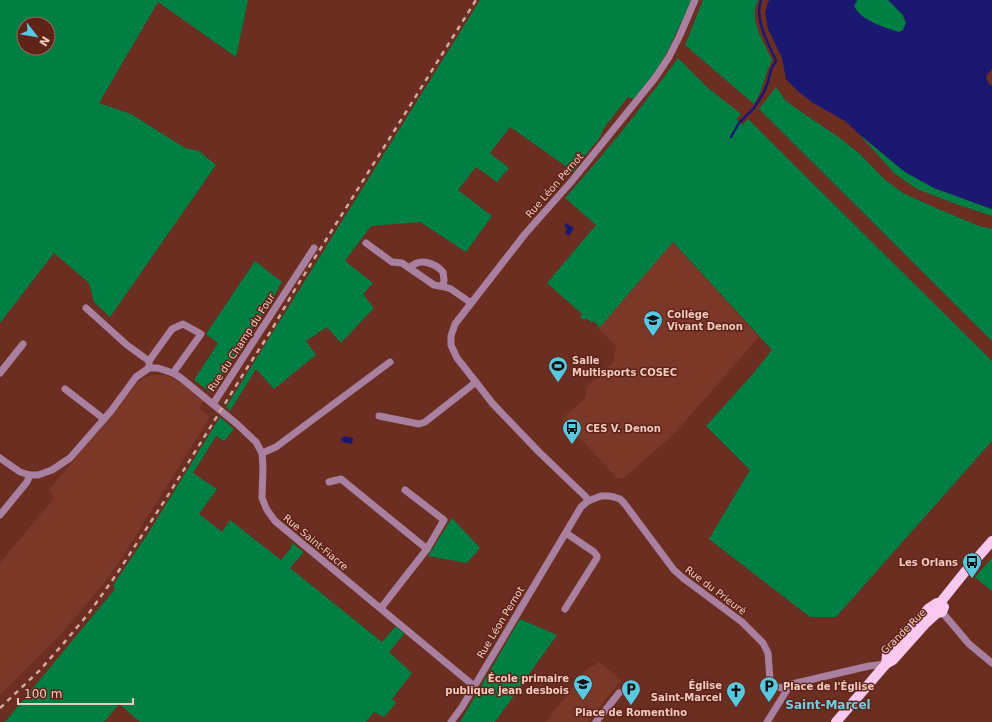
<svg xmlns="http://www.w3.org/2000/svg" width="992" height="722" font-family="'DejaVu Sans',sans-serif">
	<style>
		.built { fill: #7b3728 }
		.green { fill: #007f44; fill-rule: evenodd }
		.water { fill: #1b1872 }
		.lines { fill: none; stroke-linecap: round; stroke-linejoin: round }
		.stream { stroke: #1b1872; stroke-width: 2.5 }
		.minor { stroke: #a980a0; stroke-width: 7 }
		.major { stroke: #f9c8ef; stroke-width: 10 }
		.rail { stroke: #d5aaa1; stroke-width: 2.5; stroke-dasharray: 5 5; stroke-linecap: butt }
		.labels { text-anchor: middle; stroke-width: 3; stroke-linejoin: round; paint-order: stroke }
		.street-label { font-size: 10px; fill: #f0cac1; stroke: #5f2317 }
		.poi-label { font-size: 10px; font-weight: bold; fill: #f0cac1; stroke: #5f2317; text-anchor: start }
		.quarter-label { font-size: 12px; font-weight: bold; fill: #6bd1e8; stroke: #5f2317 }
	</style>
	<rect width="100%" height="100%" fill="#6b2e21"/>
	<g class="built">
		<polygon points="673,242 759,337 674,434 624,478 617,478 562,419 586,397 586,387 613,363 616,346 598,328"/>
		<polygon points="154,375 163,375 171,377 184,385 204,402 199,408 210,417 120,561 97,592 61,634 1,694 0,694 0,563 54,498 49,490 139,381 146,377"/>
		<polygon points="599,662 621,680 588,722 546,722 587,669 596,665"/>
	</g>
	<g class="green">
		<path d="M 0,0 L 248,0 L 236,57 L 158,2 L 99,103 L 131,114 L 185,148 L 199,151 L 216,165 L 110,317 L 94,302 L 89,283 L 54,253 L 0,323 ZM 24,24 L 48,24 L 48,48 L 24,48 Z"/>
		<polygon points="480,0 691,0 687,10 669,48 657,70 634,99 628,97 604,128 599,139 583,158 574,172 510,127 490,153 509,168 497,182 476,167 458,190 492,216 466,252 420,222 371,226 345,261 373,283 363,294 374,308 341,343 327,327 306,341 316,355 274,389 256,369 230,411 226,407"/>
		<path d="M 703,0 L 758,0 C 748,19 764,43 772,60 L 768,69 L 760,93 L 754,104 L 685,45 Z"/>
		<path d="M 857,0 L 888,0 L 903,15 L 906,23 L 903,30 L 899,32 C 885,28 860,20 854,6 Z"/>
		<path d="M 678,58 L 708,88 L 741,114 L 736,119 L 743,125 L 748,119 L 992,361 L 992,441 L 836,617 L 810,617 L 709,539 L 750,470 L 706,426 L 751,376 L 772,350 L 673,242 L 600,327 L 593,321 L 591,322 L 586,318 L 584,320 L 580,317 L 582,314 L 547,283 L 596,225 L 565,198 C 605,153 643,106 678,58 Z"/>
		<polygon points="776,87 785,100 797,109 837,136 860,154 884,179 903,193 936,208 979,226 992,229 992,341 759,109"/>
		<polygon points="859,134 905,172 934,188 978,204 992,209 992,216 956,204 917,189 895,174"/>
		<polygon points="255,261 282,282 268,306 210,392 194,380 218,343 206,334"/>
		<polygon points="220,417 234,429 224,441 216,436 193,473 217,489 199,514 222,532 230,520 281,560 291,548 292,543 304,552 290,568 382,642 396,626 404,634 389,652 412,673 392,699 396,703 384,717 374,712 366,722 140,722 119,704 104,722 5,722 115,589 113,585 147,535"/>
		<polygon points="452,518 480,548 467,563 428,556"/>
		<polygon points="992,558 992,591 975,577"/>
		<polygon points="520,619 557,635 495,722 460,722"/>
	</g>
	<g class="water">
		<path d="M 770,0 L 857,0 L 854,6 C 860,20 885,28 899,32 L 903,30 L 906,23 L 903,15 L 888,0 L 992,0 L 992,69 L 986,76 L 988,82 L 992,86 L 992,209 L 978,204 L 934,188 L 905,172 L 859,134 L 845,121 L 813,103 L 799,92 L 786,79 L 782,58 L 768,29 L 765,13 L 768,2 Z"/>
		<polygon points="566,223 574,228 569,236 566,234 565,232 567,229 564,226"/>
		<polygon points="344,436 353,438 352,444 342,442 341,439"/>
	</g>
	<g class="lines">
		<path class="stream" d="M 731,137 L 739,123 L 754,108 L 764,92 L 768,82 L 771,69 L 776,61 C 768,43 754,19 761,0"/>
		<g class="minor">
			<polyline points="366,243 392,262 402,263 434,285 445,287 451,289 471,303"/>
			<path d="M 410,268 C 419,257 435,263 443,272 L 444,280 L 443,286"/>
			<polyline points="86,308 127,345 149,361 149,366"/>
			<polyline points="149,361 172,329 183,324 201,334 173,373"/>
			<polyline points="0,373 23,344"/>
			<polyline points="65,389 104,419"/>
			<polyline points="213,404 314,248"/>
			<polyline points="379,416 419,424 425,422 476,382"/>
			<polyline points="262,453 276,447 390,362"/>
			<polyline points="0,458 20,472 30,475 38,475 52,470 70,458 111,411 136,377 149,368 158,368 173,373 181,378 237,424 256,442 262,453 263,467 262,498 267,510 275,521 474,686"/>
			<polyline points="329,482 341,479 427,549"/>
			<polyline points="588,501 586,497 539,452 493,404 457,358 451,345 451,336 455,324 525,234 571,182 655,78 669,57 680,35 695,0"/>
			<polyline points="0,515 27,482 30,475"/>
			<polyline points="381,608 427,549 444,520 405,490"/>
			<polyline points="565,609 597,558 597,556 594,552 566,533"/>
			<polyline points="942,612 969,644 992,663"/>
			<polyline points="451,722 462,707 581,507 588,501 601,496 608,496 614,497 620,499 624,503 674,570 683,578 742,622 763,643 768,653 770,680 773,686 782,688 788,685 869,666 886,664"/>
			<polyline points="596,722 619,693"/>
			<polyline points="767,722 787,690 788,685"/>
		</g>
		<g class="major">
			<polyline points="940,603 964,573 992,541"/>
			<polyline points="886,664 887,655 897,643 928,609 937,603 940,603"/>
			<polyline points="836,722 886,664 893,660 926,623 937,613 942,612 944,607 940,603"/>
		</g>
		<polyline class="rail" points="0,708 40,670 63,644 89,613 116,575 167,497 247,368 271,331 294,291 476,0"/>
	</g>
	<defs>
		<symbol id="school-pin" viewBox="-11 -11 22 30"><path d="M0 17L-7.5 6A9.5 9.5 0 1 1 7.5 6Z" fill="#56c9e1" stroke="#5f2317"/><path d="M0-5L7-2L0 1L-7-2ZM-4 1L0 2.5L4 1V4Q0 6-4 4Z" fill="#111"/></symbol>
		<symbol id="stadium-pin" viewBox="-11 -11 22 30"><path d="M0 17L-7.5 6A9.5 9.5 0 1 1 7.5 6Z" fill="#56c9e1" stroke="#5f2317"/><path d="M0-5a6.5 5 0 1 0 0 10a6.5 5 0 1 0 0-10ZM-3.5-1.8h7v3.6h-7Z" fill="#111"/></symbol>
		<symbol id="bus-pin" viewBox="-11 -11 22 30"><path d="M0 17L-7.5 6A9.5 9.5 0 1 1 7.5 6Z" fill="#56c9e1" stroke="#5f2317"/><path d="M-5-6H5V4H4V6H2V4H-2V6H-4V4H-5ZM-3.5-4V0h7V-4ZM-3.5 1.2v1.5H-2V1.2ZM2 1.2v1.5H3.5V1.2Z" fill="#111"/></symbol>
		<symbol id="parking-pin" viewBox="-11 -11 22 30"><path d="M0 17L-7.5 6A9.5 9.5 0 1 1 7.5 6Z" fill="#56c9e1" stroke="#5f2317"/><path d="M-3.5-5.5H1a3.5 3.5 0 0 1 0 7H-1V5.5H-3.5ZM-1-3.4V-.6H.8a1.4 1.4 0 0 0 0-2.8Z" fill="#111"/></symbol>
		<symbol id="church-pin" viewBox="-11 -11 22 30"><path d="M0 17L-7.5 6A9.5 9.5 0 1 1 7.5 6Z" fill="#56c9e1" stroke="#5f2317"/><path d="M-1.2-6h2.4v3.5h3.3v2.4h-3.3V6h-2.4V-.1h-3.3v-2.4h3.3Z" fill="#111"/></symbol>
	</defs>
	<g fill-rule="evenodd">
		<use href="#school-pin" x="642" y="309" width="22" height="30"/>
		<use href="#stadium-pin" x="547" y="355" width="22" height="30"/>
		<use href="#bus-pin" x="561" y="417" width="22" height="30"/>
		<use href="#bus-pin" x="961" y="551" width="22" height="30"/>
		<use href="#school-pin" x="572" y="673" width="22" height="30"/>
		<use href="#parking-pin" x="758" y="675" width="22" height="30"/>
		<use href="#parking-pin" x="620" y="678" width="22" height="30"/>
		<use href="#church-pin" x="725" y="680" width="22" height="30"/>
	</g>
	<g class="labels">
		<g class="street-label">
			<text transform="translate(554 185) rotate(-49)" y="4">Rue Léon Pernot</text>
			<text transform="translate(241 342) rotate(-57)" y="4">Rue du Champ du Four</text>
			<text transform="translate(316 542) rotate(40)" y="4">Rue Saint-Fiacre</text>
			<text transform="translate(716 590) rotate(37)" y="4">Rue du Prieuré</text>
			<text transform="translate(500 622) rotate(-59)" y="4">Rue Léon Pernot</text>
			<text transform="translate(903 631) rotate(-45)" y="4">Grande Rue</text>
		</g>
		<g class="poi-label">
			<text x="667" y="318">Collège<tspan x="667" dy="12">Vivant Denon</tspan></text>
			<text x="572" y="364">Salle<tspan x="572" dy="12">Multisports COSEC</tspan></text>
			<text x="586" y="432">CES V. Denon</text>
			<text x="958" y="566" text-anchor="end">Les Orlans</text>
			<text x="569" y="682" text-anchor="end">École primaire<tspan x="569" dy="12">publique jean desbois</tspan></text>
			<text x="722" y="689" text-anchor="end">Église<tspan x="722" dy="12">Saint-Marcel</tspan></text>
			<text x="783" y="690">Place de l'Église</text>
			<text x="631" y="716" text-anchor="middle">Place de Romentino</text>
		</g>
		<g class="quarter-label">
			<text x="828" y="709">Saint-Marcel</text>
		</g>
	</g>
	<g transform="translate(36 36) rotate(121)"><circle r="19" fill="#5f2317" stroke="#99665b"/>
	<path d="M0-3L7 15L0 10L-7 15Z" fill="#56c9e1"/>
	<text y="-6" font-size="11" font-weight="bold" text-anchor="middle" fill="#f0cac1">N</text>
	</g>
	<path d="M18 698v6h115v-6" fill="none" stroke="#f0cac1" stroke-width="2"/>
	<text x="24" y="698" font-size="12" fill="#f0cac1" stroke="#5f2317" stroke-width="3" paint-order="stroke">100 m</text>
</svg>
